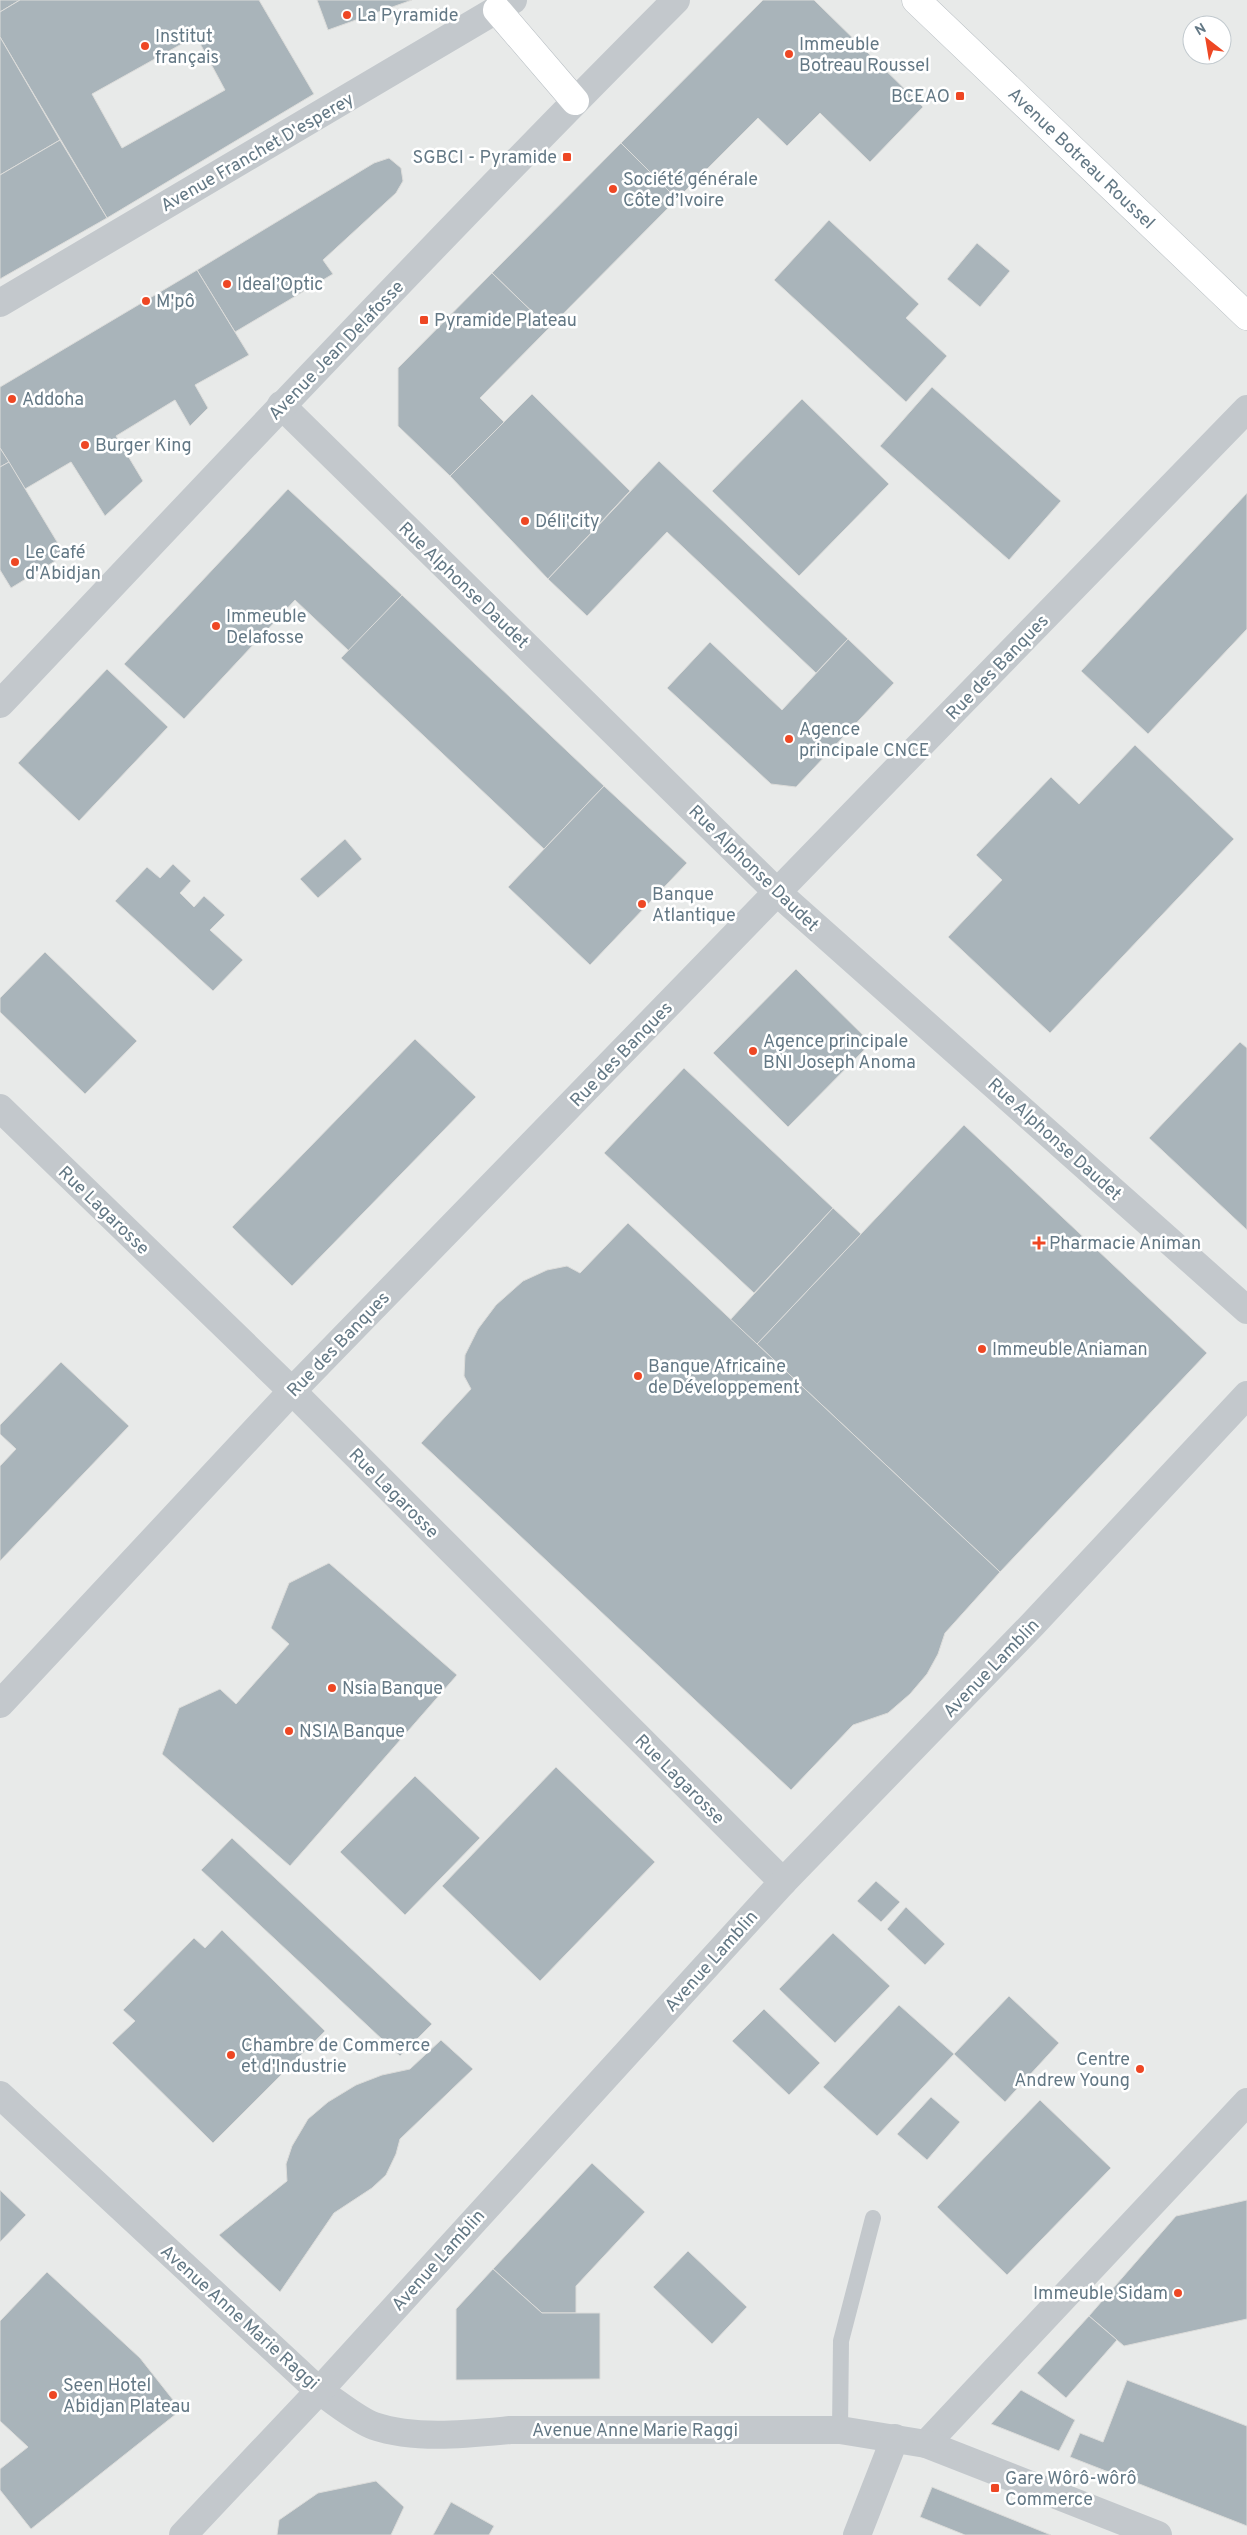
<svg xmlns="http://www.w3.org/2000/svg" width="1247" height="2535" font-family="Overpass,sans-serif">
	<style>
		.built { fill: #e8eae9; fill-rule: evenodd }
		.building { fill: #a9b4ba; stroke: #dcdcda; fill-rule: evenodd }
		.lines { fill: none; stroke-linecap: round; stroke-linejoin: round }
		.secondary-casing { stroke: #b7bec3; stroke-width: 29 }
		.lane { stroke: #c3c8cc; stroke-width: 16 }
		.street { stroke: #c3c8cc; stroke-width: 28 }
		.secondary { stroke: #fff; stroke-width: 28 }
		.poi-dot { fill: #ee4724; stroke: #fff; stroke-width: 2 }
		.labels { text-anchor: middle; stroke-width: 5; stroke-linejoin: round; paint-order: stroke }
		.poi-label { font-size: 18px; fill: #637885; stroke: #fff; text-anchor: start }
		.street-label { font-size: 18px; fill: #637885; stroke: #fff }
	</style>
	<rect width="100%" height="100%" fill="#fafaf8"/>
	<path class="built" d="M 0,0 L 1247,0 L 1247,2535 L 0,2535 ZM 1192,25 L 1222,25 L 1222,55 L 1192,55 Z"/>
	<g class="building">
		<polygon points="0,0 20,0 0,12"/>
		<path d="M 20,0 L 259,0 L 314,94 L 107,218 L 0,37 L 0,12 ZM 196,36 L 225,90 L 122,148 L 92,94 Z"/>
		<polygon points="317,0 412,0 328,30"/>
		<polygon points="763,0 814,0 923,107 870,162 820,113 787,146 758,118 677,199 621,143"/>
		<polygon points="0,37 60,140 0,175"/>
		<polygon points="60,140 107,218 0,279 0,175"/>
		<polygon points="621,143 677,199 549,328 492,273"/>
		<polygon points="389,158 401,168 403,181 396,193 323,260 333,274 235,332 197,270 374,163"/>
		<polygon points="829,220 919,304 906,318 947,356 906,402 774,280"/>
		<polygon points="977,243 1010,271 980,307 947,279"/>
		<polygon points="197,270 249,355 195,385 208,408 190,426 175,400 116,436 143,481 105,516 71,462 25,489 0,448 0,387"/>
		<polygon points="492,273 549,328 480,398 504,422 450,476 398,426 398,368"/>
		<polygon points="932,387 1061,501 1009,560 880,446"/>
		<polygon points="532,394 630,491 548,579 450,476"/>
		<polygon points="802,399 889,484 799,576 712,491"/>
		<polygon points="0,448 9,462 0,467"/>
		<polygon points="659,461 848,639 816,673 667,532 587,616 548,579"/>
		<polygon points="9,462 65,555 11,588 0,570 0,467"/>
		<polygon points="288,489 402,595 349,651 295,600 184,719 124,664"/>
		<polygon points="1247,493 1247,629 1148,734 1081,671"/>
		<polygon points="402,595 604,786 544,849 341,658"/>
		<polygon points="848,639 894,683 796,787 771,784 667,688 710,642 782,710"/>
		<polygon points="107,669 168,727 79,821 18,763"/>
		<polygon points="1135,745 1234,839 1050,1033 948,937 1002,880 976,855 1051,777 1079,804"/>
		<polygon points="604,786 687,863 590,965 508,887"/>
		<polygon points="345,839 362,859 318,898 300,879"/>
		<polygon points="173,864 191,881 180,893 194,907 204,896 225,915 210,930 243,960 213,991 115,901 147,867 160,878"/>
		<polygon points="45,952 137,1041 85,1094 0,1012 0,998"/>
		<polygon points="796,969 871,1043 788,1127 713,1053"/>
		<polygon points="415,1039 476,1097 292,1286 232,1227"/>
		<polygon points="1240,1042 1247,1048 1247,1230 1149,1138"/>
		<polygon points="684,1068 833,1208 754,1293 604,1153"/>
		<polygon points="964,1125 1207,1353 1000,1572 757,1344"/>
		<polygon points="833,1208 861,1234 757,1344 730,1320"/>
		<polygon points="628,1223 1000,1572 945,1633 938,1654 927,1674 910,1694 888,1713 853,1725 791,1790 421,1443 471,1389 464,1376 465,1355 478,1329 496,1305 523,1281 547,1270 567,1266 580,1273"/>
		<polygon points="61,1362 129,1426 0,1561 0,1466 16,1449 0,1434 0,1425"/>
		<polygon points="329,1563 457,1675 290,1866 162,1754 179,1708 220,1689 236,1704 289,1644 271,1628 289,1583"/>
		<polygon points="556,1767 655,1862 540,1981 442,1886"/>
		<polygon points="415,1776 480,1838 405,1915 340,1852"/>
		<polygon points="232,1838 432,2024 400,2056 201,1870"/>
		<polygon points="876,1881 900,1902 881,1922 857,1901"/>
		<polygon points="906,1907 945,1944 925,1965 887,1929"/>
		<polygon points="222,1930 325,2031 213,2143 112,2043 135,2021 123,2010 194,1938 205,1948"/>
		<polygon points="833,1933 890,1986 835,2043 779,1989"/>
		<polygon points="1009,1996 1059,2043 1005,2102 954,2054"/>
		<polygon points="899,2005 954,2054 877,2136 823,2087"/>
		<polygon points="764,2009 820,2063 789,2095 732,2041"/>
		<polygon points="441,2040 473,2069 400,2139 396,2154 386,2175 372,2188 334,2213 280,2292 219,2235 287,2181 286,2164 292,2146 308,2119 328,2102 356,2085 382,2075 410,2069"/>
		<polygon points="931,2097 960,2122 927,2160 897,2134"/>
		<polygon points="1040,2100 1111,2168 1007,2275 937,2207"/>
		<polygon points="592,2163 645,2212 576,2286 576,2313 542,2313 493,2269"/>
		<polygon points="0,2190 26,2215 0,2242"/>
		<polygon points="1247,2200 1247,2319 1124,2346 1089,2316 1176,2216"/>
		<polygon points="688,2251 747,2307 712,2344 653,2287"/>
		<polygon points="493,2269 542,2313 600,2313 600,2379 456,2380 456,2309"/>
		<polygon points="47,2272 140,2358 181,2410 31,2529 0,2490 0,2469 28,2447 0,2421 0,2321"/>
		<polygon points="1089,2316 1117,2340 1066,2398 1037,2373"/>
		<polygon points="1127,2380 1247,2426 1247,2526 1070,2457 1080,2433 1103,2442"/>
		<polygon points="1021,2390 1075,2420 1059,2451 991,2424"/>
		<polygon points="376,2481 404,2507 391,2535 277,2535 279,2520 318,2493"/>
		<polygon points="932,2487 1051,2535 965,2535 920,2517"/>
		<polygon points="451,2502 494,2526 489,2535 433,2535"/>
	</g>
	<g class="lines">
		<defs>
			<g id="secondary">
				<path id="s1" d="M 916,0 L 1247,316"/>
				<polyline points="497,10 575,101"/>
			</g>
		</defs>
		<use href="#secondary" class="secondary-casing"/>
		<polyline class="lane" points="840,2430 841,2341 873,2218"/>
		<g class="street">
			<polyline points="0,303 513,0"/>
			<polyline points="281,405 778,893 1247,1310"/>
			<path d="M 0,704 C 223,468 446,230 676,0"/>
			<polyline points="0,1108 292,1391 783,1882"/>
			<polyline points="0,1704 292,1391 1247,409"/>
			<path d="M 0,2095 L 319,2391 C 335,2401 357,2420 374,2426 C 415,2440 468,2434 510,2430 L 840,2430 L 926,2444 L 1247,2102"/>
			<polyline points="926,2444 1158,2535"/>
			<polyline points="183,2535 319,2391 783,1882 1033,1624 1247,1395"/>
			<polyline points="857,2535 895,2438"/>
		</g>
		<use href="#secondary" class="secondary"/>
	</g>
	<g class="poi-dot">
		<circle cx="347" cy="15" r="5"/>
		<circle cx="145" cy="46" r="5"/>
		<circle cx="789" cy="54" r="5"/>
		<rect x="955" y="91" width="10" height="10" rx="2.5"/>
		<rect x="562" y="152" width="10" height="10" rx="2.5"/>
		<circle cx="613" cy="189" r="5"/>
		<circle cx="227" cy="284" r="5"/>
		<circle cx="146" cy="301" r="5"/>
		<rect x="419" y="315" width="10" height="10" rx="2.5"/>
		<circle cx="12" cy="399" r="5"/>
		<circle cx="85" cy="445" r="5"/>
		<circle cx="525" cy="521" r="5"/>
		<circle cx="15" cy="562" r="5"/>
		<circle cx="216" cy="626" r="5"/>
		<circle cx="789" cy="739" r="5"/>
		<circle cx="642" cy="904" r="5"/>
		<circle cx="753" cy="1051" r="5"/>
		<path d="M1036.5 1235.5h5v5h5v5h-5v5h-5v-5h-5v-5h5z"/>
		<circle cx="982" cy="1349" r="5"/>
		<circle cx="638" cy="1376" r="5"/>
		<circle cx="332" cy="1688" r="5"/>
		<circle cx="289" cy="1731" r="5"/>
		<circle cx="231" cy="2055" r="5"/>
		<circle cx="1140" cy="2069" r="5"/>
		<circle cx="1178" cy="2293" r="5"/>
		<circle cx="53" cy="2395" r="5"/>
		<rect x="990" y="2483" width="10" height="10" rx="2.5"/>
	</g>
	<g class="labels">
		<g class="poi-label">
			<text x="357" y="21">La Pyramide</text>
			<text x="155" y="42">Institut<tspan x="155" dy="21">français</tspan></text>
			<text x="799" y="50">Immeuble<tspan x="799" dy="21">Botreau Roussel</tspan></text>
			<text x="950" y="102" text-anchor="end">BCEAO</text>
			<text x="557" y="163" text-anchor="end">SGBCI - Pyramide</text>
			<text x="623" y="185">Société générale<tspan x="623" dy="21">Côte d’Ivoire</tspan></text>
			<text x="237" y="290">Ideal’Optic</text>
			<text x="156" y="307">M'pô</text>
			<text x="434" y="326">Pyramide Plateau</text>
			<text x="22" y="405">Addoha</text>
			<text x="95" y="451">Burger King</text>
			<text x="535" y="527">Déli'city</text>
			<text x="25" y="558">Le Café<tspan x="25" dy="21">d'Abidjan</tspan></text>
			<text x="226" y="622">Immeuble<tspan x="226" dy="21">Delafosse</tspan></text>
			<text x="799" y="735">Agence<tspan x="799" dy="21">principale CNCE</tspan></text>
			<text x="652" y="900">Banque<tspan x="652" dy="21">Atlantique</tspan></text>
			<text x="763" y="1047">Agence principale<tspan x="763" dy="21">BNI Joseph Anoma</tspan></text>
			<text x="1049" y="1249">Pharmacie Animan</text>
			<text x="992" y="1355">Immeuble Aniaman</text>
			<text x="648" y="1372">Banque Africaine<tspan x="648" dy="21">de Développement</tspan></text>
			<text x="342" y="1694">Nsia Banque</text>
			<text x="299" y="1737">NSIA Banque</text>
			<text x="241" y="2051">Chambre de Commerce<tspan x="241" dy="21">et d'Industrie</tspan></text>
			<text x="1130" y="2065" text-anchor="end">Centre<tspan x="1130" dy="21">Andrew Young</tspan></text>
			<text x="1168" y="2299" text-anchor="end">Immeuble Sidam</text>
			<text x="63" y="2391">Seen Hotel<tspan x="63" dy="21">Abidjan Plateau</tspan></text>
			<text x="1005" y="2484">Gare Wôrô-wôrô<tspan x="1005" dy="21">Commerce</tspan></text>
		</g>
		<g class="street-label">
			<text transform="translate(257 152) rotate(-30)" y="6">Avenue Franchet D'esperey</text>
			<text dy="6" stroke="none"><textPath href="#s1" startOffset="229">Avenue Botreau Roussel</textPath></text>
			<text transform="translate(336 350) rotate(-46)" y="6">Avenue Jean Delafosse</text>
			<text transform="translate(464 585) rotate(44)" y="6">Rue Alphonse Daudet</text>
			<text transform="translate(997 667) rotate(-46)" y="6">Rue des Banques</text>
			<text transform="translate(754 868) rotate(44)" y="6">Rue Alphonse Daudet</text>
			<text transform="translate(621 1054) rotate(-46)" y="6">Rue des Banques</text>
			<text transform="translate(1055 1139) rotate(42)" y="6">Rue Alphonse Daudet</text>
			<text transform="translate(104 1210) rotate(44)" y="6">Rue Lagarosse</text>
			<text transform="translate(338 1344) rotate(-46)" y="6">Rue des Banques</text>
			<text transform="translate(394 1493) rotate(45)" y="6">Rue Lagarosse</text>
			<text transform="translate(991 1668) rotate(-46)" y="6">Avenue Lamblin</text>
			<text transform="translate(680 1779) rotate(45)" y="6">Rue Lagarosse</text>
			<text transform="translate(711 1961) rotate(-48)" y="6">Avenue Lamblin</text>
			<text transform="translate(438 2260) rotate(-48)" y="6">Avenue Lamblin</text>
			<text transform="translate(240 2317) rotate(42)" y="6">Avenue Anne Marie Raggi</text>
			<text x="635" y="2436">Avenue Anne Marie Raggi</text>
		</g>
	</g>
	<g transform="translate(1207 40) rotate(329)"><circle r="24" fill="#ffffff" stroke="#c1c9ce"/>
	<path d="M0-4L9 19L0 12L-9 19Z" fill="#ee4724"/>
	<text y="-8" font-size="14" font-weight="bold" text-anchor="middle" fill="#637885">N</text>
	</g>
</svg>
